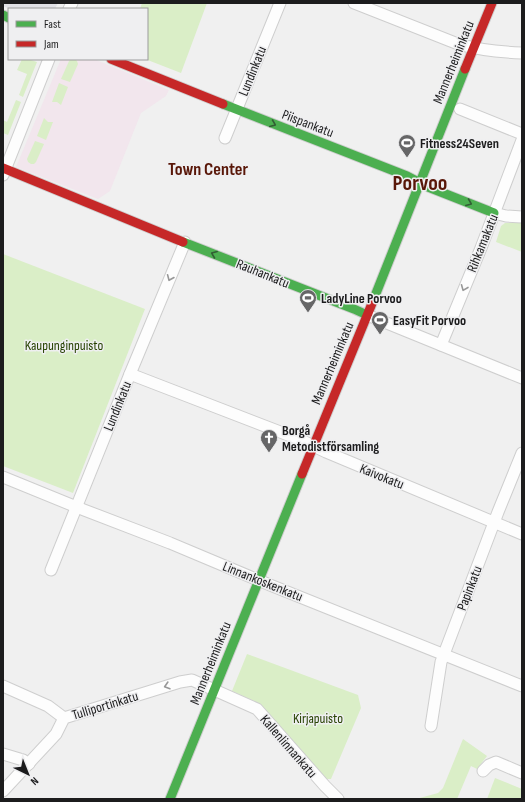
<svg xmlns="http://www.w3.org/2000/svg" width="525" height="802" font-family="'Sofia Sans Condensed',sans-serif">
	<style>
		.commercial { fill: #f2e6ed }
		.built { fill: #e1e1e6 }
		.green { fill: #daeec7 }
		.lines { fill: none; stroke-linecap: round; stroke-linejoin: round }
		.street-casing { stroke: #cecece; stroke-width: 13 }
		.fast-casing { stroke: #cecece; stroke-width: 11 }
		.jam-casing { stroke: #cecece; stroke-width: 11 }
		.street { stroke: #fdfdfd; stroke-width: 11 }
		.fast { stroke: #4caf50; stroke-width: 9 }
		.jam { stroke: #c62828; stroke-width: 9 }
		.oneway { stroke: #325e34 }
		.oneway2 { stroke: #989898 }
		.labels { text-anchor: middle; stroke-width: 3; stroke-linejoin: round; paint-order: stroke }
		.street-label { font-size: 14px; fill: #1c1c1d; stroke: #efeff1 }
		.poi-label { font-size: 14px; font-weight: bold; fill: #1c1c1d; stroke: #efeff1; text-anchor: start }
		.park-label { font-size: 14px; fill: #264100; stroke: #efeff1 }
		.district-label { font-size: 18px; font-weight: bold; fill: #591708; stroke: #efeff1 }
		.town-label { font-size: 22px; font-weight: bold; fill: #591708; stroke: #efeff1 }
	</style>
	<rect width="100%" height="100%" fill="#f0f0f0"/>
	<polygon class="commercial" points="61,59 94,59 169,90 166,96 141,113 110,191 98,199 16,167"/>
	<polygon class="built" points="3,3 58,3 55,9 10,9 3,6"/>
	<g class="green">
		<polygon points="142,3 207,3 181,73 145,59 147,59 147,9 140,9"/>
		<polygon points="22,59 28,59 37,62 23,97 19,95 27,74 17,70"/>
		<polygon points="71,59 75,59 77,61 78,64 70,82 61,79 69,61"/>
		<polygon points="59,83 68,87 61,105 57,102 52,102"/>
		<polygon points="16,100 21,102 8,135 3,133 3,120 7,122"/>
		<polygon points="44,118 48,122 53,122 46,140 37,136"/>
		<polygon points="35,141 44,144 36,162 34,164 31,164 28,162 27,159"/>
		<polygon points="505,223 522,223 522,252 496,242 501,226"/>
		<polygon points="3,254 145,309 73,493 3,466"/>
		<polygon points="247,654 358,695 361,708 331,779 324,779 256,702 232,691"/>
		<polygon points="463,739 487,756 477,769 471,766 457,799 416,799 438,793 443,788"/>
		<polygon points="495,778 522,789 522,799 487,799"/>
	</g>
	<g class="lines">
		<defs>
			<g id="street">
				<path d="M 354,3 L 458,44 C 479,50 500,52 522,53"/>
				<polyline points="69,9 72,3"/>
				<polyline points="460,109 522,134"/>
				<polyline points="225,138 280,3"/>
				<polyline points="3,175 49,59"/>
				<polyline points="494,213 506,216 522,217"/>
				<polyline points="367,315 522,378"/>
				<polyline points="441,345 481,248 522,140"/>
				<polyline points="130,374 301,440 326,452 522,534"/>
				<polyline points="3,477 84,510 170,543 270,585 522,686"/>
				<polyline points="51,570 130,374 185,242"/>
				<polyline points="3,686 48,706 64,718"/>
				<polyline points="431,726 441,662 498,512 522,453"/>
				<polyline points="3,754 23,760 29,764"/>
				<polyline points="483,771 489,765 496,762 522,773"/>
				<polyline points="3,791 56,734 64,718 180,682 192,680 257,709 325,786 338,799"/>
			</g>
			<g id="fast">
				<polyline points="3,15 9,18"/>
				<polyline points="223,104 407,176 428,187 494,213"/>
				<polyline points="183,242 354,309 367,315"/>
				<polyline points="373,301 465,69"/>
				<polyline points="170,799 302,474"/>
			</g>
			<g id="jam">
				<polyline points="111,59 223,104"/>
				<polyline points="465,69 492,3"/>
				<polyline points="3,168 183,242"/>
				<polyline points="302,474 373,301"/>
			</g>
		</defs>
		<use href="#street" class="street-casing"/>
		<use href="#fast" class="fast-casing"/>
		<use href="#jam" class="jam-casing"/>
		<use href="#street" class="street"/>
		<use href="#fast" class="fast"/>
		<use href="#jam" class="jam"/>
	</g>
	<defs><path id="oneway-chevron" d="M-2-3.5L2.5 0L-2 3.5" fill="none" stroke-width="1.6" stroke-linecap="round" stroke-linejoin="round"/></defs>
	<g class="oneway">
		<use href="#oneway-chevron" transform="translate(273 124) rotate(22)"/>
		<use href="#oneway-chevron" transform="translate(469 203) rotate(22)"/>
		<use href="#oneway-chevron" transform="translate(214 254) rotate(-158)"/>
	</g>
	<g class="oneway2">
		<use href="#oneway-chevron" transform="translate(170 278) rotate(113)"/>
		<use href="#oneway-chevron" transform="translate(464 288) rotate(112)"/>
		<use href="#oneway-chevron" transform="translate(167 686) rotate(163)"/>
	</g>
	<defs>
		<symbol id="stadium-pin" viewBox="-11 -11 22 30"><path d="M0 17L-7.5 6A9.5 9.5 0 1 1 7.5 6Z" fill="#666667" stroke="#efeff1"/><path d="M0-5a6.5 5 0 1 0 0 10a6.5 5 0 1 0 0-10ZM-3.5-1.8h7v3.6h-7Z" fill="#fff"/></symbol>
		<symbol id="church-pin" viewBox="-11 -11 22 30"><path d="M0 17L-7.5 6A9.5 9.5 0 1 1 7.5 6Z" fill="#666667" stroke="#efeff1"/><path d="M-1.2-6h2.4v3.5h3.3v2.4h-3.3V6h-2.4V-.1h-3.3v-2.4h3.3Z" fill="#fff"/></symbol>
	</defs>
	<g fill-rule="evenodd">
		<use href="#stadium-pin" x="397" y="133" width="20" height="27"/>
		<use href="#stadium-pin" x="298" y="288" width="20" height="27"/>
		<use href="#stadium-pin" x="370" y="310" width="20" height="27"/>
		<use href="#church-pin" x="259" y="428" width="20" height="27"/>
	</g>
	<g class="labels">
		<g class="street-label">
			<text transform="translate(453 62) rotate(-68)" y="5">Mannerheiminkatu</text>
			<text transform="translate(252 71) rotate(-68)" y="5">Lundinkatu</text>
			<text transform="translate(308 123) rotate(21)" y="5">Piispankatu</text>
			<text transform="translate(482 243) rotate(-68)" y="5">Rihkamakatu</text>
			<text transform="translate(263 273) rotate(22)" y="5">Rauhankatu</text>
			<text transform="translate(332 363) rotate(-67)" y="5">Mannerheiminkatu</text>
			<text transform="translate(117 406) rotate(-68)" y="5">Lundinkatu</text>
			<text transform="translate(382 476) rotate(22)" y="5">Kaivokatu</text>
			<text transform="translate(263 581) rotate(22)" y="5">Linnankoskenkatu</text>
			<text transform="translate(469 588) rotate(-69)" y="5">Papinkatu</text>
			<text transform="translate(210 663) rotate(-68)" y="5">Mannerheiminkatu</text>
			<text transform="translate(105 705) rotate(-17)" y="5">Tulliportinkatu</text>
			<text transform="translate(289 746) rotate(49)" y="5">Kallenlinnankatu</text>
		</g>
		<g class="poi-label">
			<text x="420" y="148">Fitness24Seven</text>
			<text x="321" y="303">LadyLine Porvoo</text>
			<text x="393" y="325">EasyFit Porvoo</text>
			<text x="282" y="435">Borgå<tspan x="282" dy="16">Metodistförsamling</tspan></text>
		</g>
		<g class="park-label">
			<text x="64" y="350">Kaupunginpuisto</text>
			<text x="318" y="723">Kirjapuisto</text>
		</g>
		<g class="district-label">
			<text x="208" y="175">Town Center</text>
		</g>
		<g class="town-label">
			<text x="420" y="190">Porvoo</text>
		</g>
	</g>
	<rect width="525" height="802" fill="none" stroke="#1c1c1d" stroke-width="8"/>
	<rect x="8" y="8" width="140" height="52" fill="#efeff1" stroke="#9b9b9c"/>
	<rect x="16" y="21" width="20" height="6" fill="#4caf50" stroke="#9b9b9c"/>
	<text x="44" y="28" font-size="12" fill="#1c1c1d">Fast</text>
	<rect x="16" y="41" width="20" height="6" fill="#c62828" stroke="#9b9b9c"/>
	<text x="44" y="48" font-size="12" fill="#1c1c1d">Jam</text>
	<g transform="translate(28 774) rotate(137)" stroke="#efeff1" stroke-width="3" paint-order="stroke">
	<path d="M0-3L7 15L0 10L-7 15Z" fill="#1c1c1d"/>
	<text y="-6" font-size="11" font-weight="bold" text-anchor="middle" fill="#1c1c1d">N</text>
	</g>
</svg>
